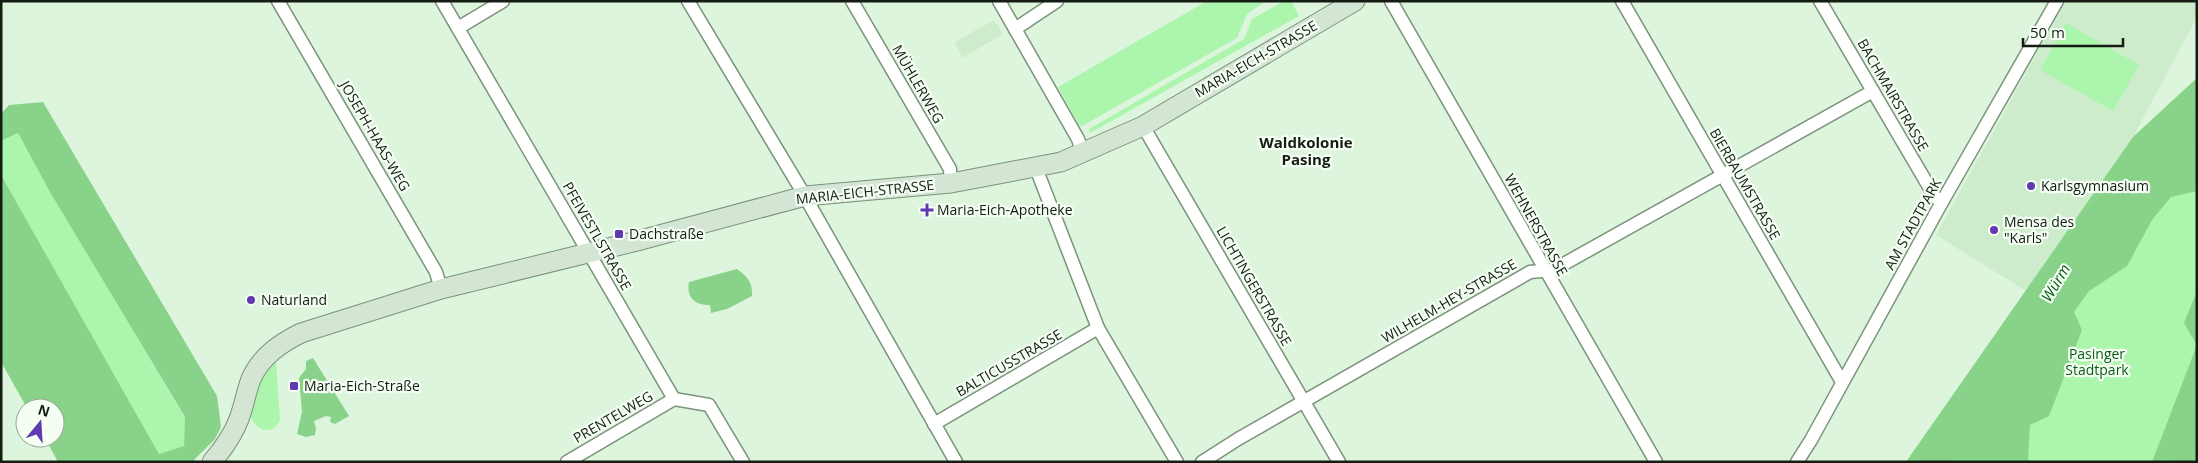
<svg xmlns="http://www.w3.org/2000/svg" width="2198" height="463" font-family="'Open Sans',sans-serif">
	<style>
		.built { fill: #cdeccc }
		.green { fill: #acf5ad }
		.forest { fill: #88d389 }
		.water { fill: #87d188 }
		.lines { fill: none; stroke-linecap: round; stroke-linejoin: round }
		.river { stroke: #87d188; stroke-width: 24 }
		.street-casing { stroke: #7c927b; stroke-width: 15 }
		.secondary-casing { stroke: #7c927b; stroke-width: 21 }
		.street { stroke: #fff; stroke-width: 12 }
		.secondary { stroke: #d4e5d4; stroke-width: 19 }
		.poi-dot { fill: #603ab2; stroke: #f4fef3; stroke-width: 2 }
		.labels { text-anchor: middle; stroke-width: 4.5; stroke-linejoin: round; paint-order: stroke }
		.street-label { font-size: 14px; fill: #141c14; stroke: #f4fef3 }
		.poi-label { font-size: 14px; fill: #141c14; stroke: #f4fef3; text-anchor: start }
		.park-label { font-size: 14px; fill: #0a5b16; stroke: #f4fef3 }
		.neighbourhood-label { font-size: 15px; font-weight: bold; fill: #141c14; stroke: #f4fef3 }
		.water-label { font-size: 15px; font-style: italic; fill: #045813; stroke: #f4fef3 }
	</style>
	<rect width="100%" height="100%" fill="#dcf5dc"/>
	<g class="built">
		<polygon points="2066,1 2197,1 2197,17 2133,137 2026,291 1936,235"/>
		<polygon points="994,20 1003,34 962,58 955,42"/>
	</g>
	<g class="green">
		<polygon points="1207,1 1266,1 1247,14 1237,38 1082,126 1079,125 1058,87"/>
		<polygon points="1284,1 1291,1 1299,16 1090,133 1089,129 1244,39 1252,19"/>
		<polygon points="2066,23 2139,65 2113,111 2040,70"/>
		<polygon points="2197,78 2197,462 1906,462 2133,137"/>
		<polygon points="18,133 51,194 185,418 184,446 159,454 1,175 1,141"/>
		<path d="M 273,362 L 276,363 L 280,420 C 272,439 250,428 250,411 C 250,394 261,374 273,362 Z"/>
	</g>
	<g class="forest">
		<polygon points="2197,78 2197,191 2171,197 2152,220 2127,266 2089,291 2074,312 2082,330 2049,416 2030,425 2028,462 1906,462 2133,137"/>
		<polygon points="43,102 217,396 221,427 215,439 192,462 58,462 45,438 55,438 55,408 27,408 1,362 1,175 159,454 184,446 185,417 51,194 18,133 1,141 1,114 9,105"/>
		<path d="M 737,269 C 747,276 753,283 752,296 L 727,309 L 711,313 L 710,305 C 695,305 686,298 689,282 Z"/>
		<polygon points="2197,291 2197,462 2152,462 2197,345 2184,323"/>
		<polygon points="313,358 349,416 335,424 330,422 331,417 326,416 314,421 316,429 315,435 306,437 297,434 302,412 299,378 306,369 306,361"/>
	</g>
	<g class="water">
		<path d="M 2197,124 L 2197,131 L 2165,139 L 2149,154 L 2142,150 C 2156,134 2176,126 2197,124 Z"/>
		<polygon points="2197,401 2197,438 2188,462 2175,462"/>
	</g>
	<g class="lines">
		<polyline class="river" points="1932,462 2024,340 2061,272 2151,144 2182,129 2197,129"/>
		<defs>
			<g id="street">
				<polyline points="278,1 436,272 441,289"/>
				<polyline points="442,1 674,399 709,405 743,462"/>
				<polyline points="688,1 799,186 956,462"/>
				<polyline points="852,1 950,169 951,183"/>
				<polyline points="999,1 1078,139 1083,154"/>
				<polyline points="1391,1 1656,462"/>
				<polyline points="1622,1 1842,382"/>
				<polyline points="1820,1 1935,197 1942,202"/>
				<polyline points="458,28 503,1"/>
				<polyline points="1015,29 1057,1"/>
				<polyline points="1143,126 1339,462"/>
				<polyline points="1036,168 1098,328 1177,462"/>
				<polyline points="934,424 1098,328"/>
				<polyline points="567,462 674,399"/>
				<polyline points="1202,462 1238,439 1530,272 1553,270 1873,91"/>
				<polyline points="1797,462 1811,440 1942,202 2057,1"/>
			</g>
			<path id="secondary" d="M 212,462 C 223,449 233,435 239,419 C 244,406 246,392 251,379 C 261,356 281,343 301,333 L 441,289 L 637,241 L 805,196 L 951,183 L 1061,162 L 1143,126 L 1355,1"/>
		</defs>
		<use href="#street" class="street-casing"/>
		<use href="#secondary" class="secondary-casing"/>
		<use href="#street" class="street"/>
		<use href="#secondary" class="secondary"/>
	</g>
	<g class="poi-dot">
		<circle cx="2031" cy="186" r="5"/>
		<path d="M924.5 202.5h5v5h5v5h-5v5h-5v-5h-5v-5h5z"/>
		<circle cx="1994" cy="230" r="5"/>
		<rect x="614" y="229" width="10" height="10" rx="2.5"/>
		<circle cx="251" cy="300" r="5"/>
		<rect x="289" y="381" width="10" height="10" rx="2.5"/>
	</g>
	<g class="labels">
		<g class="street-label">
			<text transform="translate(1256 59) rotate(-30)" y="5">MARIA-EICH-STRASSE</text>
			<text transform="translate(918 84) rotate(60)" y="5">MÜHLERWEG</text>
			<text transform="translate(1893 95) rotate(60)" y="5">BACHMAIRSTRASSE</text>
			<text transform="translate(375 136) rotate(60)" y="5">JOSEPH-HAAS-WEG</text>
			<text transform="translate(1745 184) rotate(60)" y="5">BIERBAUMSTRASSE</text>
			<text transform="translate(865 192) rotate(-6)" y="5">MARIA-EICH-STRASSE</text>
			<text transform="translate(1913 224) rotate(-61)" y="5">AM STADTPARK</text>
			<text transform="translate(1536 225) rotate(61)" y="5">WEHNERSTRASSE</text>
			<text transform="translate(597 236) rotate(60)" y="5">PFEIVESTLSTRASSE</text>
			<text transform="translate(1254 286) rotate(60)" y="5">LICHTINGERSTRASSE</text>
			<text transform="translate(1449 301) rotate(-30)" y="5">WILHELM-HEY-STRASSE</text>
			<text transform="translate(1009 363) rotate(-30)" y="5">BALTICUSSTRASSE</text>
			<text transform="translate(613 417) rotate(-30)" y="5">PRENTELWEG</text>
		</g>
		<g class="poi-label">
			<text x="2041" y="191">Karlsgymnasium</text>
			<text x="937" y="215">Maria-Eich-Apotheke</text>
			<text x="2004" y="227">Mensa des<tspan x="2004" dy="16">"Karls"</tspan></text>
			<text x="629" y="239">Dachstraße</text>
			<text x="261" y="305">Naturland</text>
			<text x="304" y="391">Maria-Eich-Straße</text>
		</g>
		<g class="park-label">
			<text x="2097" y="359">Pasinger<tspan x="2097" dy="16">Stadtpark</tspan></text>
		</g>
		<g class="neighbourhood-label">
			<text x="1306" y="148">Waldkolonie<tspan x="1306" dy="17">Pasing</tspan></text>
		</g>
		<g class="water-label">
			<text transform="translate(2056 283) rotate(-59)" y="5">Würm</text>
		</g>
	</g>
	<rect width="2198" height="463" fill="none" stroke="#141c14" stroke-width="5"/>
	<g transform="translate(40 423) rotate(18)"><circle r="24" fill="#f4fef3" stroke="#9aa49a"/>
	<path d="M0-4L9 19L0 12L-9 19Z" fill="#603ab2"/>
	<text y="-8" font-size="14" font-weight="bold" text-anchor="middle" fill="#141c14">N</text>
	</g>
	<path d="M2023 38v8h100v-8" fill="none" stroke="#141c14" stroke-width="2.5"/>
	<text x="2030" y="38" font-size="15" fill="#141c14" stroke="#f4fef3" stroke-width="4" paint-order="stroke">50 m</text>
</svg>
